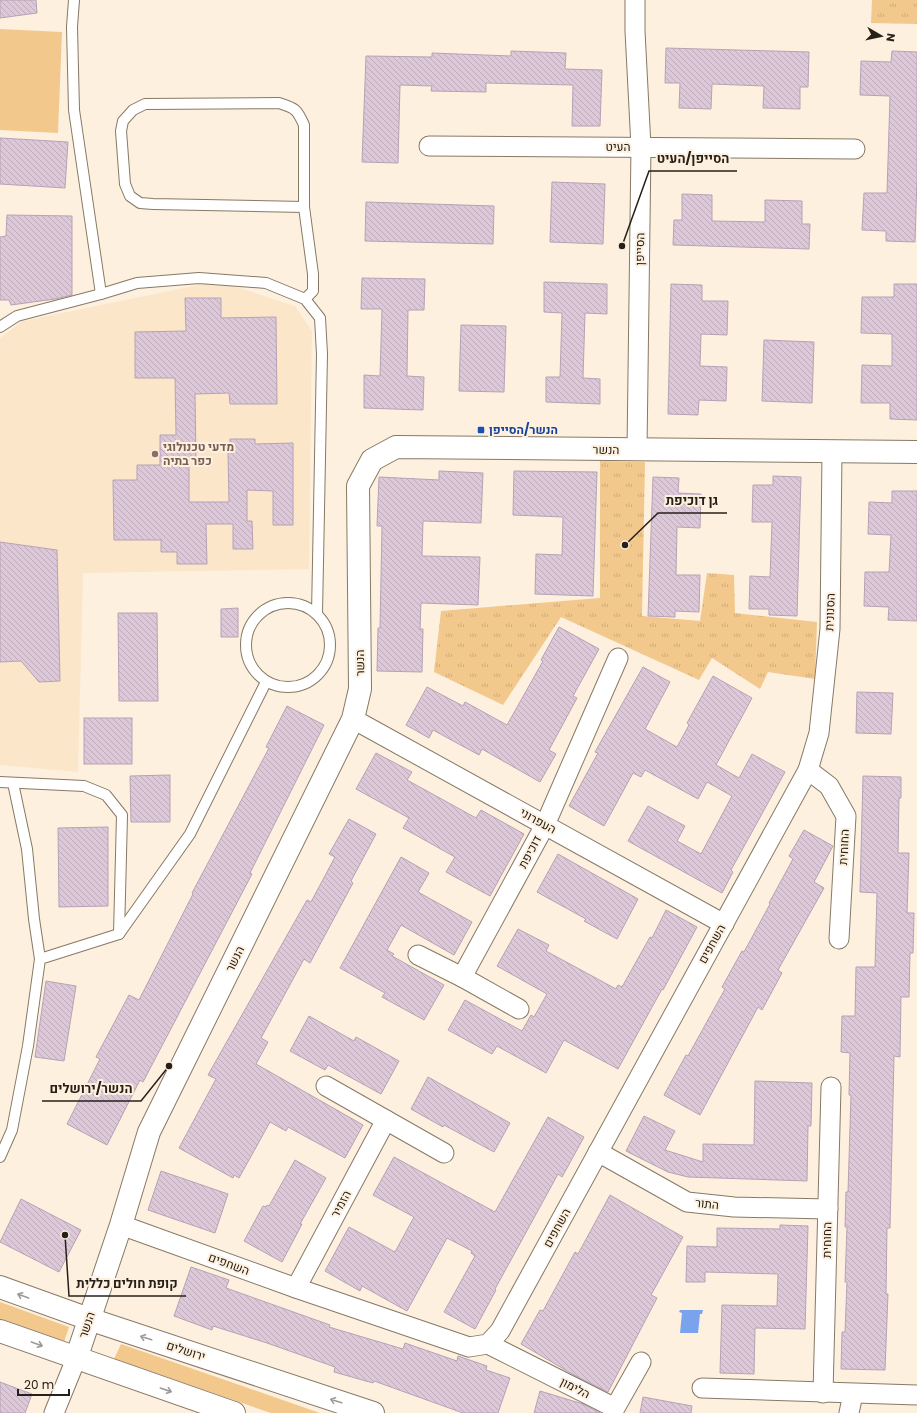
<svg xmlns="http://www.w3.org/2000/svg" width="917" height="1413" font-family="Poppins,Heebo,sans-serif">
	<style>
		.built { fill: #fbe6ca }
		.grass { fill: #f3c88c }
		.park { fill: url(#park-tufts) }
		.water { fill: #79a3ed }
		.building { fill: url(#building-back-hatch); stroke: #b6a2b4 }
		.lines { fill: none; stroke-linecap: round; stroke-linejoin: round }
		.lane-casing { stroke: #877965; stroke-width: 12 }
		.street-casing { stroke: #877965; stroke-width: 21 }
		.secondary-casing { stroke: #877965; stroke-width: 24 }
		.lane { stroke: #fff; stroke-width: 10 }
		.street { stroke: #fff; stroke-width: 19 }
		.secondary { stroke: #fff; stroke-width: 22 }
		.oneway { stroke: #9d9b97 }
		.transit-dot { fill: #1a4fb4; stroke: #fdf0df; stroke-width: 1.5 }
		.education-dot { fill: #8d6e63; stroke: #fdf0df; stroke-width: 1.5 }
		.labels { text-anchor: middle; stroke-width: 4; stroke-linejoin: round; paint-order: stroke }
		.street-label { font-size: 12px; fill: #262018; stroke: #fdf0df }
		.transit-label { font-size: 12px; font-weight: bold; fill: #164399; stroke: #fdf0df; text-anchor: start }
		.education-label { font-size: 12px; font-weight: bold; fill: #785e54; stroke: #fdf0df; text-anchor: start }
		.leader { fill: none; stroke: #262018; stroke-width: 1.5 }
		.callout-dot { fill: #262018; stroke: #fdf0df; stroke-width: 1.5 }
		.callout-label { font-size: 13px; text-anchor: middle; font-weight: bold; fill: #262018; stroke: #fdf0df; stroke-width: 4; stroke-linejoin: round; paint-order: stroke }
	</style>
	<defs>
		<pattern id="park-tufts" width="24" height="20" patternUnits="userSpaceOnUse"><rect width="24" height="20" fill="#f3c88c"/><path d="M3 7l-1-3M5 7V3M7 7l1-3M15 17l-1-3M17 17v-4M19 17l1-3" fill="none" stroke="#d0ac78"/></pattern>
		<pattern id="building-back-hatch" width="6" height="6" patternUnits="userSpaceOnUse"><rect width="6" height="6" fill="#ddc8da"/><path d="M-1 5l2 2M0 0l6 6M5-1l2 2" fill="none" stroke="#beacba"/></pattern>
	</defs>
	<rect width="100%" height="100%" fill="#fdf0df"/>
	<polygon class="built" points="218,281 295,306 312,331 309,569 83,573 78,772 0,765 0,338 23,321"/>
	<g class="grass">
		<polygon points="0,29 62,32 58,133 0,130"/>
		<polygon points="0,1302 69,1327 64,1342 0,1320"/>
		<polygon points="121,1344 320,1413 271,1413 114,1359"/>
	</g>
	<g class="park">
		<polygon points="872,0 917,0 917,24 871,23"/>
		<polygon points="600,461 645,462 642,616 700,621 707,573 734,575 735,613 817,622 815,679 768,672 760,689 712,658 699,680 561,617 503,705 434,672 441,611 600,598"/>
	</g>
	<polygon class="water" points="680,1310 703,1310 702,1314 700,1314 698,1333 680,1333 682,1313 679,1312"/>
	<g class="building">
		<polygon points="0,0 36,0 37,13 0,18"/>
		<polygon points="666,48 809,52 808,87 800,87 800,109 763,108 764,86 712,84 711,109 679,108 680,83 665,83"/>
		<polygon points="511,51 566,53 565,69 602,70 600,126 572,126 573,85 486,83 486,92 431,91 432,86 400,85 398,163 362,162 366,56 432,57 432,53 511,56"/>
		<polygon points="892,51 917,52 917,177 915,242 886,241 886,231 862,230 864,193 887,193 890,96 860,95 861,61 891,62"/>
		<polygon points="0,138 68,142 65,188 0,184"/>
		<polygon points="552,182 605,184 603,244 550,242"/>
		<polygon points="682,194 712,195 712,221 765,222 765,200 802,201 802,224 810,224 809,249 673,245 674,220 682,220"/>
		<polygon points="366,202 494,206 493,244 365,241"/>
		<polygon points="7,215 72,216 72,295 55,299 11,305 9,300 0,300 0,237 6,236"/>
		<polygon points="362,278 425,279 424,310 408,310 407,376 424,377 423,410 364,408 364,375 380,376 382,309 361,309"/>
		<polygon points="544,282 607,284 607,314 585,313 583,378 600,379 600,404 546,402 546,377 560,377 562,313 544,312"/>
		<polygon points="671,284 702,285 702,301 728,301 727,335 701,334 700,366 727,367 726,401 699,400 698,415 668,414"/>
		<polygon points="894,284 917,284 917,420 890,419 890,403 861,403 862,365 892,366 892,334 861,333 862,297 894,297"/>
		<polygon points="185,298 221,298 221,318 276,317 277,404 230,404 229,393 195,394 196,460 189,460 189,502 229,502 228,452 230,452 230,439 255,439 255,444 293,443 293,525 273,525 273,491 247,490 247,521 252,521 253,549 233,549 233,524 206,524 207,564 177,564 177,552 161,552 161,540 114,540 113,480 137,480 137,465 160,465 160,435 176,435 175,378 135,378 135,332 186,331"/>
		<polygon points="461,325 506,326 504,392 459,391"/>
		<polygon points="764,340 814,342 812,403 762,401"/>
		<polygon points="439,471 483,473 481,523 423,521 422,556 480,557 478,605 421,603 420,629 423,629 422,672 377,671 378,628 380,628 382,526 377,526 379,477 439,480"/>
		<polygon points="514,471 597,472 593,596 535,594 536,554 562,555 563,517 513,515"/>
		<polygon points="773,476 801,477 797,616 769,615 769,609 749,609 750,576 770,577 772,522 752,522 753,485 773,485"/>
		<polygon points="653,477 679,478 678,493 701,494 700,528 677,527 676,575 700,575 699,612 675,611 675,617 648,616"/>
		<polygon points="892,491 917,491 917,621 888,620 889,607 864,606 865,572 889,572 891,535 868,534 869,502 892,503"/>
		<polygon points="0,542 57,550 60,681 39,682 21,661 0,662"/>
		<polygon points="238,608 238,637 221,637 221,609"/>
		<polygon points="118,613 157,613 158,701 119,701"/>
		<polygon points="559,627 599,649 573,696 577,698 549,750 556,754 540,782 482,749 479,755 433,730 429,738 406,725 427,687 463,706 465,702 507,725 543,661 541,660"/>
		<polygon points="643,667 670,682 645,729 677,747 689,725 687,723 713,676 752,698 716,765 739,778 752,754 785,772 731,870 733,872 722,893 628,841 648,806 685,826 677,841 701,854 732,796 707,782 698,799 645,770 641,777 633,773 604,826 569,806 598,753 595,752"/>
		<polygon points="857,692 893,693 891,734 856,733"/>
		<polygon points="287,706 324,725 250,873 252,874 143,1082 140,1080 107,1145 67,1124 100,1059 96,1057 129,995 139,1000 193,894 192,893 269,748 266,747"/>
		<rect x="84" y="718" width="48" height="46"/>
		<polygon points="376,753 412,772 407,780 476,818 481,810 524,834 490,896 446,872 455,857 403,828 409,818 356,789"/>
		<polygon points="170,775 170,822 131,822 130,776"/>
		<polygon points="863,776 901,777 901,798 899,798 898,853 909,853 907,913 914,913 913,953 910,953 909,997 901,997 900,1057 894,1056 890,1228 887,1228 886,1294 888,1294 885,1370 841,1369 842,1332 845,1332 847,1282 845,1282 847,1227 845,1227 846,1192 848,1192 851,1095 849,1095 850,1053 841,1052 842,1016 855,1016 856,967 875,967 877,893 860,892"/>
		<polygon points="349,819 376,834 351,881 353,883 310,963 304,959 261,1038 268,1042 256,1064 363,1125 345,1158 288,1127 286,1131 270,1122 239,1178 234,1175 233,1178 179,1148 216,1079 208,1075 307,900 311,902 335,857 329,854"/>
		<polygon points="108,827 108,906 59,907 58,828"/>
		<polygon points="804,830 833,846 814,882 824,888 778,970 782,973 762,1010 758,1007 700,1115 664,1095 686,1055 688,1056 725,989 722,987 742,951 744,952 770,904 769,903 793,859 789,856"/>
		<polygon points="558,854 638,899 617,939 584,921 586,919 537,892"/>
		<polygon points="401,857 429,873 418,892 472,922 454,955 401,925 387,950 394,954 392,956 444,985 424,1020 382,997 385,993 340,968"/>
		<polygon points="666,910 697,927 663,990 662,989 618,1069 564,1040 546,1073 497,1046 492,1054 448,1030 465,1000 522,1031 531,1015 534,1017 547,994 497,966 518,929 549,945 546,951 616,989 618,985 622,987 650,937 652,938"/>
		<polygon points="46,981 76,986 64,1061 35,1057"/>
		<polygon points="309,1016 354,1041 356,1037 399,1061 381,1094 328,1065 325,1070 290,1051"/>
		<polygon points="428,1077 510,1123 494,1152 444,1125 443,1127 411,1109"/>
		<polygon points="755,1081 812,1083 811,1126 808,1126 807,1181 688,1177 668,1172 626,1151 644,1116 675,1131 665,1150 703,1162 703,1144 754,1145"/>
		<polygon points="548,1117 584,1137 562,1177 558,1174 495,1289 496,1290 475,1329 444,1312 475,1256 471,1253 472,1251 447,1238 407,1311 362,1286 360,1291 325,1271 349,1227 395,1252 414,1217 373,1195 394,1157 495,1212"/>
		<polygon points="295,1160 326,1178 300,1224 302,1224 282,1262 244,1241 263,1206 266,1207 267,1205 269,1206"/>
		<polygon points="161,1171 228,1194 215,1233 148,1210"/>
		<polygon points="610,1195 683,1237 651,1295 657,1298 608,1392 574,1375 521,1344 540,1310 543,1311 575,1252 578,1254"/>
		<polygon points="21,1199 81,1230 59,1272 0,1242"/>
		<polygon points="780,1225 808,1226 805,1329 755,1328 754,1374 720,1373 722,1305 777,1306 778,1274 705,1272 705,1282 686,1282 687,1246 717,1247 717,1228 780,1229"/>
		<polygon points="191,1267 229,1280 226,1288 330,1325 329,1327 403,1349 405,1343 457,1361 458,1356 487,1366 486,1370 510,1378 498,1413 463,1413 374,1381 373,1383 334,1372 335,1367 267,1343 213,1326 212,1330 174,1316"/>
		<polygon points="0,1382 32,1394 25,1413 0,1413"/>
		<polygon points="540,1391 583,1404 600,1413 534,1413"/>
		<polygon points="643,1397 692,1406 691,1413 640,1413"/>
	</g>
	<g class="lines">
		<defs>
			<g id="lane">
				<polyline points="74,0 72,27 74,110 101,294"/>
				<path d="M 304,207 L 153,204 L 140,203 L 130,196 L 125,184 L 121,131 L 123,121 L 133,110 L 145,104 L 279,103 C 295,108 297,109 304,125 L 304,207 L 313,274 L 313,291 L 305,299"/>
				<polyline points="0,327 17,316 101,294 137,283 199,278 266,283 305,299 320,318 322,354 317,614"/>
				<circle cx="288" cy="645" r="42"/>
				<polyline points="0,782 84,786 106,795 122,815 119,934"/>
				<polyline points="13,783 27,849 34,919 40,959"/>
				<polyline points="0,1157 12,1130 28,1046 40,959 119,934 190,834 266,682"/>
			</g>
			<g id="street">
				<polyline points="635,0 635,31 641,147 637,450"/>
				<polyline points="429,146 855,149"/>
				<polyline points="353,719 724,924"/>
				<polyline points="808,770 829,786 846,816 839,939"/>
				<polyline points="418,955 462,977 519,1009"/>
				<polyline points="462,977 545,825 618,658"/>
				<polyline points="326,1086 444,1153"/>
				<polyline points="598,1152 687,1202 734,1207 828,1209"/>
				<polyline points="121,1225 296,1288 469,1347 488,1344 500,1331 808,770 819,733 830,629 832,452"/>
				<polyline points="296,1288 386,1120"/>
				<polyline points="488,1344 615,1408 641,1362"/>
				<polyline points="702,1388 917,1395"/>
				<polyline points="823,1393 831,1087"/>
				<polyline points="54,1413 76,1359"/>
				<polyline points="849,1413 853,1394"/>
			</g>
			<g id="secondary">
				<polyline points="0,1287 89,1319 373,1413"/>
				<polyline points="0,1331 234,1413"/>
				<polyline points="76,1359 121,1225 149,1132 353,719 360,689 358,486 372,460 396,447 917,452"/>
			</g>
		</defs>
		<use href="#lane" class="lane-casing"/>
		<use href="#street" class="street-casing"/>
		<use href="#secondary" class="secondary-casing"/>
		<use href="#lane" class="lane"/>
		<use href="#street" class="street"/>
		<use href="#secondary" class="secondary"/>
	</g>
	<defs><path id="oneway-shaft" d="M-6 0H5M1.5-3L5.5 0L1.5 3" fill="none" stroke-width="1.6" stroke-linecap="round" stroke-linejoin="round"/></defs>
	<g class="oneway">
		<use href="#oneway-shaft" transform="translate(23 1296) rotate(-160)"/>
		<use href="#oneway-shaft" transform="translate(146 1338) rotate(-162)"/>
		<use href="#oneway-shaft" transform="translate(37 1344) rotate(20)"/>
		<use href="#oneway-shaft" transform="translate(166 1390) rotate(19)"/>
		<use href="#oneway-shaft" transform="translate(336 1401) rotate(-162)"/>
	</g>
	<rect class="transit-dot" x="477" y="426" width="8" height="8" rx="2"/>
	<circle class="education-dot" cx="155" cy="454" r="4"/>
	<g class="labels">
		<g class="street-label">
			<text x="618" y="151">העיט</text>
			<text transform="translate(640 249) rotate(-89)" y="4">הסייפן</text>
			<text transform="translate(606 450) rotate(1)" y="4">הנשר</text>
			<text transform="translate(830 612) rotate(-88)" y="4">הסנונית</text>
			<text transform="translate(360 663) rotate(-91)" y="4">הנשר</text>
			<text transform="translate(538 821) rotate(29)" y="4">העפרוני</text>
			<text transform="translate(844 847) rotate(-87)" y="4">החוחית</text>
			<text transform="translate(530 852) rotate(-62)" y="4">דוכיפת</text>
			<text transform="translate(712 944) rotate(-61)" y="4">השחפים</text>
			<text transform="translate(235 959) rotate(-64)" y="4">הנשר</text>
			<text transform="translate(341 1204) rotate(-62)" y="4">הזמיר</text>
			<text transform="translate(707 1204) rotate(6)" y="4">התור</text>
			<text transform="translate(557 1228) rotate(-61)" y="4">השחפים</text>
			<text transform="translate(827 1240) rotate(-89)" y="4">החוחית</text>
			<text transform="translate(229 1264) rotate(20)" y="4">השחפים</text>
			<text transform="translate(87 1325) rotate(-71)" y="4">הנשר</text>
			<text transform="translate(186 1351) rotate(18)" y="4">ירושלים</text>
			<text transform="translate(575 1388) rotate(27)" y="4">הלימון</text>
		</g>
		<g class="transit-label">
			<text x="489" y="434">הנשר/הסייפן</text>
		</g>
		<g class="education-label">
			<text x="163" y="451">מדעי טכנולוגי<tspan x="163" dy="14">כפר בתיה</tspan></text>
		</g>
	</g>
	<path class="leader" d="M622 246L649 171H737M625 545L658 513H727M169 1066L141 1101H42M65 1235L69 1296H186"/>
	<g class="callout-dot">
		<circle cx="622" cy="246" r="4"/>
		<circle cx="625" cy="545" r="4"/>
		<circle cx="169" cy="1066" r="4"/>
		<circle cx="65" cy="1235" r="4"/>
	</g>
	<g class="callout-label">
		<text x="693" y="163">הסייפן/העיט</text>
		<text x="692" y="505">גן דוכיפת</text>
		<text x="91" y="1093">הנשר/ירושלים</text>
		<text x="127" y="1288">קופת חולים כללית</text>
	</g>
	<g transform="translate(881 36) rotate(99)" stroke="#fdf0df" stroke-width="3" paint-order="stroke">
	<path d="M0-3L7 15L0 10L-7 15Z" fill="#262018"/>
	<text y="-6" font-size="11" font-weight="bold" text-anchor="middle" fill="#262018">N</text>
	</g>
	<path d="M18 1389v6h51v-6" fill="none" stroke="#262018" stroke-width="2"/>
	<text x="24" y="1389" font-size="12" fill="#262018" stroke="#fdf0df" stroke-width="3" paint-order="stroke">20 m</text>
</svg>
